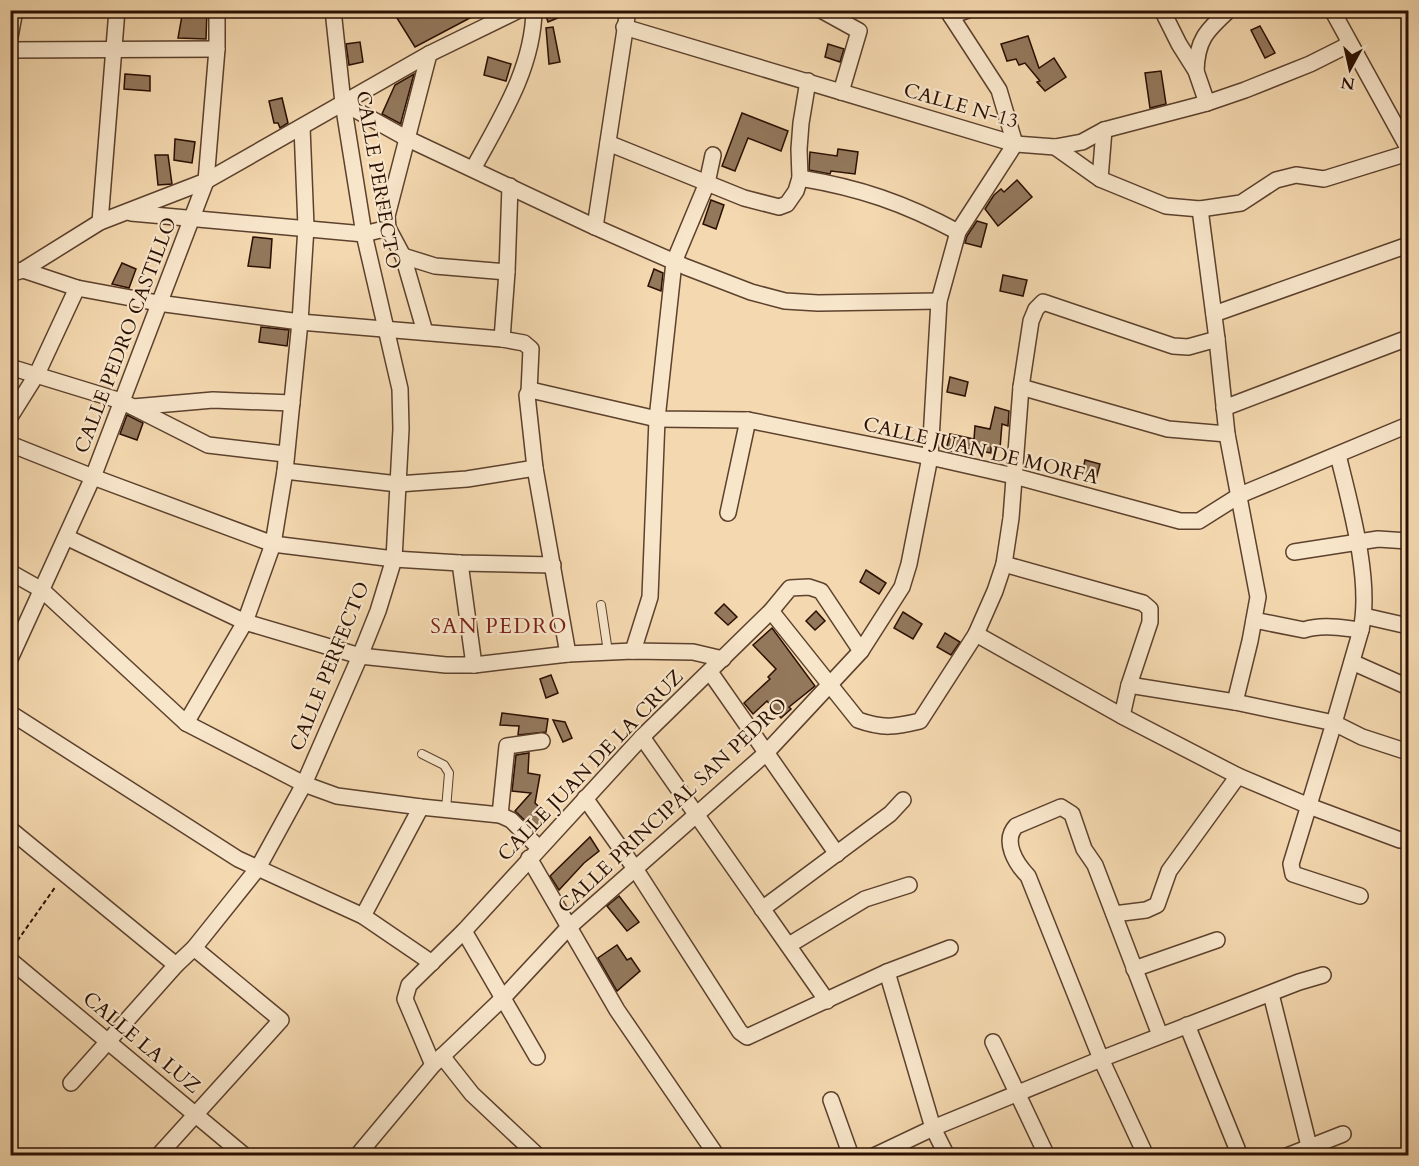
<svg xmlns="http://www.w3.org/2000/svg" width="1419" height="1166" font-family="Cardo,serif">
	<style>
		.building { fill: #93785c; stroke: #2a0f02; stroke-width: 1.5 }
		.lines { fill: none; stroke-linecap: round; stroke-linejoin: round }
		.lane-casing { stroke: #5c412d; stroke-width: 10 }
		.street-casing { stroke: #5c412d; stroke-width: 18 }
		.path { stroke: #2a0f02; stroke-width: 2; stroke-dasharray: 4.5 3; stroke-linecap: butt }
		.lane { stroke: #f8e6cb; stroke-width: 8 }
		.street { stroke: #f8e6cb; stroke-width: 15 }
		.labels { text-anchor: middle; stroke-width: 4.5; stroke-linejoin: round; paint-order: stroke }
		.street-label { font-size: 20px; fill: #2a0f02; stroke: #f8e6cb }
		.neighbourhood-label { font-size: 21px; letter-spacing: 1.5px; fill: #7a1f14; stroke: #f8e6cb }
	</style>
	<rect width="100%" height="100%" fill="#f4d8af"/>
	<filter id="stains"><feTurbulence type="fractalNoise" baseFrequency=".00333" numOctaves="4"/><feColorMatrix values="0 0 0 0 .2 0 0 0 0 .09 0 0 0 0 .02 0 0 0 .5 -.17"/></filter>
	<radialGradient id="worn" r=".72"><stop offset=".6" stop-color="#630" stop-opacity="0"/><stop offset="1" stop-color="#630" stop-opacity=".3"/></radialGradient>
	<g class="building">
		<polygon points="183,10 207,10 206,39 178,38"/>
		<polygon points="415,10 485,10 415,47 397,18"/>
		<polygon points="544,10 575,10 575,11 548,22"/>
		<polygon points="1260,26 1275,53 1265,58 1251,30"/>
		<polygon points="553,27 560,62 549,64 546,28"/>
		<polygon points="1028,36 1039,68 1054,58 1066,77 1045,91 1037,82 1040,81 1025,63 1019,65 1016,59 1007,61 1001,44"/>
		<polygon points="360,42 363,62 349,65 346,44"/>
		<polygon points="828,44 844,49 840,62 825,57"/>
		<polygon points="488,57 511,64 506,81 484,75"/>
		<polygon points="1161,71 1166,104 1150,108 1145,73"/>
		<polygon points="125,74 150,76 150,91 124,89"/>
		<polygon points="414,74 401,122 401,124 382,114 395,85"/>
		<polygon points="282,98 288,123 280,128 278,123 274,123 269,101"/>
		<polygon points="742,113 788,131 781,151 748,138 735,171 722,166"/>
		<polygon points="175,139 195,142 192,163 174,160"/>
		<polygon points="838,149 858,152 855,174 831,171 830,174 809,170 810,152 837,156"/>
		<polygon points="155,155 168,155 172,184 158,185"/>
		<polygon points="1017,180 1032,197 998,226 985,209 994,195 1001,189 1004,192"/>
		<polygon points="711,200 724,205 716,229 703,224"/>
		<polygon points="977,221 987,224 981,247 965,243 967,236"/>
		<polygon points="253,237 272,239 270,268 248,266"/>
		<polygon points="122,263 136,269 129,288 112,284"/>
		<polygon points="654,269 663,273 661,291 648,286"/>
		<polygon points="1003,275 1027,280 1023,296 1000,291"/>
		<polygon points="261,327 289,330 287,346 259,342"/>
		<polygon points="950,377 968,382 965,396 947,392"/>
		<polygon points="995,407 1009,411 1008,426 1002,424 1000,448 991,447 991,453 966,448 965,454 946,450 950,434 974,439 975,426 990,429"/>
		<polygon points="127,415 143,423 137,440 120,434"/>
		<polygon points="1085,460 1100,464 1096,479 1082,475"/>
		<polygon points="866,570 886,583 879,594 860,582"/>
		<polygon points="724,604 737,617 728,625 715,613"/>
		<polygon points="816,611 825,621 815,630 806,621"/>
		<polygon points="903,612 922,624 913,639 894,628"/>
		<polygon points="772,628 815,686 789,707 791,709 781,718 767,701 753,714 744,703 770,679 768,677 776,669 753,645"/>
		<polygon points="945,633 960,642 951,655 937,647"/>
		<polygon points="551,675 558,693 546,698 540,679"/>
		<polygon points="502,713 548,719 546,732 518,735 519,726 500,725"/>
		<polygon points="553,720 565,722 572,738 563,742"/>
		<polygon points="529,753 528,773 540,775 535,803 550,817 537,832 515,811 531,793 512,791 516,755"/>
		<polygon points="590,837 599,851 584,863 559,890 550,876"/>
		<polygon points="619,896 639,922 627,931 607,906"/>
		<polygon points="617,945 627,960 631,958 640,971 617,991 598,958"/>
	</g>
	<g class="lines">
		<defs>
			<g id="lane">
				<polyline points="601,605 608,652"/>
				<polyline points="422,754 444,765 449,773 446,809"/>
			</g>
			<g id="street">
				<polyline points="821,10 859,31 841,92"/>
				<polyline points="1162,10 1179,44 1196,71 1207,103"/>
				<polyline points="1332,10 1408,148"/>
				<polyline points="951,16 968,10"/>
				<polyline points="624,27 1015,144 1055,147 1082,142 1104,130 1207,103 1245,90 1310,64 1350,44"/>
				<polyline points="10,37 15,10"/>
				<polyline points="10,50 217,49"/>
				<path d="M 1196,71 C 1197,40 1206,31 1229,10"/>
				<polyline points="343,103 406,138 595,227 686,267 751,292 785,301 818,303 939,301"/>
				<polyline points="608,143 744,198 779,207 787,204 796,191 800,178 799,149 801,123 808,81"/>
				<polyline points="1055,147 1100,179 1166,206 1200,209 1241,203 1276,180 1296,175 1324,179 1408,153"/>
				<path d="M 473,169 C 500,119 533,69 534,10"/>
				<path d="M 800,178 C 860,188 904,203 958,232"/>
				<polyline points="1100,179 1104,130"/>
				<polyline points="1200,209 1217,339 1227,434 1258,597 1250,641 1235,702"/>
				<polyline points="131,213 364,234 388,228"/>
				<polyline points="100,222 117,10"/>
				<polyline points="595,227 628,10"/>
				<polyline points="403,256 435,266 507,272 510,186"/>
				<polyline points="23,270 77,288 158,303 300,322 502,339 524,343 531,349 529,392"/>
				<polyline points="10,274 23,270 100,222 206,181 429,54 519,10"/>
				<polyline points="1214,314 1408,245"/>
				<polyline points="425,332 403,256 388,228 387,216 429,54"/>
				<polyline points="502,339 507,272"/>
				<polyline points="10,367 121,401 208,445 285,454"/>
				<polyline points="1021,387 1168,429 1227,434"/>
				<polyline points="133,407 213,400 292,403"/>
				<polyline points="1224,408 1408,338"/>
				<polyline points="10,417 37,374 77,288"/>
				<polyline points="10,444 93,477 273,544 394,559 460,563 553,565"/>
				<path d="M 1338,455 C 1350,504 1372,581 1361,630 L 1334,723 L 1362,737 L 1408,752"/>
				<polyline points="285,471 398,484 467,479 535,468"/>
				<polyline points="728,513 748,420"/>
				<polyline points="66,537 245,622 360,656 446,665 474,665 568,654 633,651 693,652 723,659"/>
				<polyline points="1294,552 1378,539 1408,541"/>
				<polyline points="460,563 474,665"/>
				<polyline points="1004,564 1143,603 1150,609 1150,622 1129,685 1122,716"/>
				<polyline points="10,572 42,590 186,723 304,784 337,796 421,807 500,815 511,820 539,848"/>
				<path d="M 771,611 L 858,720 C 883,729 895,727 920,721 L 976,634 L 995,591 L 1004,564 L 1011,518 L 1021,387 L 1031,321 L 1036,309 L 1043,302 L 1173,346 L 1188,347 L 1217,339"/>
				<polyline points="1364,616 1408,626"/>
				<path d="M 1254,620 L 1304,630 C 1322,624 1342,628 1361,630"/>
				<polyline points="976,634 1122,716 1238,776 1309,806 1400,840"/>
				<polyline points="633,651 650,597 657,419 674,262 707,183 713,155"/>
				<polyline points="568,654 535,468 527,395 529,392 535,391 657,419 748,420 930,457 1014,476 1180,521 1199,521 1240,495 1408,425"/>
				<polyline points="10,659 93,477 206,181 217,49 217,10"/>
				<polyline points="1352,662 1408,687"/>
				<polyline points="710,672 837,854"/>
				<polyline points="1129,685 1235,702 1334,723 1291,864 1293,874 1360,896"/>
				<polyline points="10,713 238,859 363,916 432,963"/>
				<polyline points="186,723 245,622 273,544 285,471 300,322 306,227 302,127"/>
				<polyline points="642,737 827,1001"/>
				<polyline points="585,798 636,870 740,1032 747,1037 887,972 950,948"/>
				<polyline points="500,815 507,746 542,741"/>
				<polyline points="10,829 176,965"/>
				<polyline points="529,858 617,1010 717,1156"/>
				<polyline points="762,909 890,814 903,800"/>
				<polyline points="1114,914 1146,910 1157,905 1169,871 1238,776"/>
				<polyline points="363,916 421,807"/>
				<polyline points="464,931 537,1057"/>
				<polyline points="789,945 865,899 909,885"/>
				<polyline points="10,960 245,1156"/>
				<polyline points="1134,969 1217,940"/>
				<polyline points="887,972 933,1128 947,1156"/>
				<polyline points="1271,994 1309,1146"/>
				<polyline points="1187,1025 1240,1156"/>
				<polyline points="993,1042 1047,1156"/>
				<polyline points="442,1056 472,1094 538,1156"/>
				<polyline points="433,1065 405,999 409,985 464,931 642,737 771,611 790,588 809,587 821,591 861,651"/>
				<polyline points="71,1083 176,965 194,948 258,868 304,784 360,656 378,611 394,559 401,429 400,389 364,234 343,103 333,10"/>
				<polyline points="831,1100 851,1156"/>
				<polyline points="158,1156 281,1020 194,948"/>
				<polyline points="357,1156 433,1065 502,999 568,928 765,754 861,651 902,587 909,564 930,457 939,301 958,232 1015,144 999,90 947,10"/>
				<polyline points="874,1156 933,1128 1101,1059 1299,982 1323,975"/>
				<path d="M 1146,1156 L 1101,1059 L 1028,876 C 1016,864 1002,841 1016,826 L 1061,807 L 1072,814 L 1084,849 L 1095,865 L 1160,1035"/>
				<polyline points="1287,1156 1343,1134"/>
			</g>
		</defs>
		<use href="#lane" class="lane-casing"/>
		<use href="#street" class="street-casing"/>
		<polyline class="path" points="13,947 56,886"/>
		<use href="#lane" class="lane"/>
		<use href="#street" class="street"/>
	</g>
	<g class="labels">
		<g class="street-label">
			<text transform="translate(961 105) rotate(16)" y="7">CALLE N-13</text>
			<text transform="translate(379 180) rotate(80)" y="7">CALLE PERFECTO</text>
			<text transform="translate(125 335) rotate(-69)" y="7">CALLE PEDRO CASTILLO</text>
			<text transform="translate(981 450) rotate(13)" y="7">CALLE JUAN DE MORFA</text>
			<text transform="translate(329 666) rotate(-68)" y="7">CALLE PERFECTO</text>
			<text transform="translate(590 765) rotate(-46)" y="7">CALLE JUAN DE LA CRUZ</text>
			<text transform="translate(672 805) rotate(-43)" y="7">CALLE PRINCIPAL SAN PEDRO</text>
			<text transform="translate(142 1042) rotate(40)" y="7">CALLE LA LUZ</text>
		</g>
		<g class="neighbourhood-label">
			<text x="499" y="633">SAN PEDRO</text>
		</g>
	</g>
	<rect width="1419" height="1166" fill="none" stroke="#f4d8af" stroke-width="36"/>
	<rect x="12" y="12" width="1395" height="1142" fill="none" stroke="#2a0f02" stroke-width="3"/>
	<rect x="18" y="18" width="1383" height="1130" fill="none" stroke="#2a0f02" stroke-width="1.5"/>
	<g transform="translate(1350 69) rotate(188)" stroke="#f8e6cb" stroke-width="4.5" paint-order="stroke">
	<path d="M0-4.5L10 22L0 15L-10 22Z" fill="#2a0f02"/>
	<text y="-9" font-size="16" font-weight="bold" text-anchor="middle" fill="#2a0f02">N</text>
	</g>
	<rect width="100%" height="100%" filter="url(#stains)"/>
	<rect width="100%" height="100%" fill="url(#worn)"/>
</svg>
